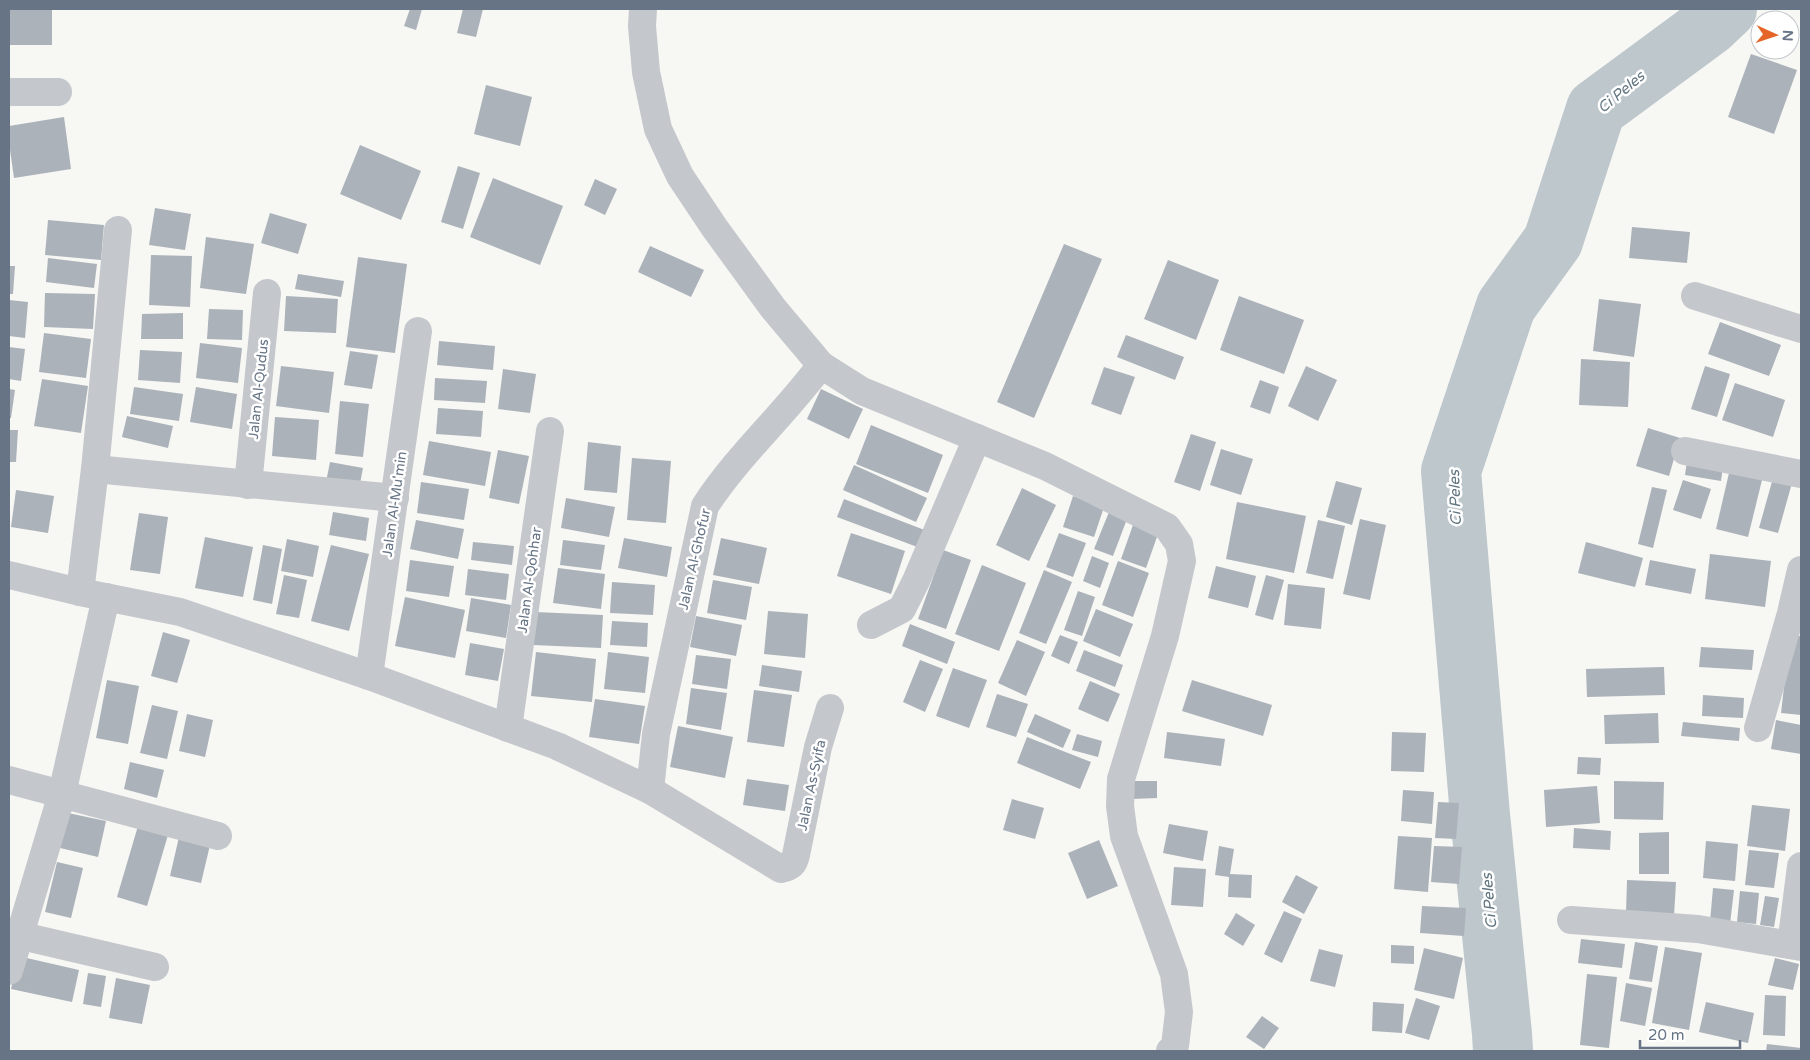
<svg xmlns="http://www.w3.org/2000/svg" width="1810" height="1060" font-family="'Varela Round',sans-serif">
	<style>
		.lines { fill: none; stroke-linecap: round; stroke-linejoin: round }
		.river { stroke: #bdc7cc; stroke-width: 60 }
		.building { fill: #abb2b9 }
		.minor { stroke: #c4c7cb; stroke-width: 28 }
		.labels { text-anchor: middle; stroke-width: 5; stroke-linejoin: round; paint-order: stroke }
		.street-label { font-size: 14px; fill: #667485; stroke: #fff }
		.water-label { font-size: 15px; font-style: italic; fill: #627681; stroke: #fff }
	</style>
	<rect width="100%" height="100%" fill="#f7f7f4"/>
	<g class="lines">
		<polyline class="river" points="1503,1051 1502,1034 1480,815 1451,471 1506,306 1553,241 1596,109 1710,25 1727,9"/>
	</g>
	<g class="building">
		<rect x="9" y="9" width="43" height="36"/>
		<polygon points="410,9 422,9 416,30 404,26"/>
		<polygon points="463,9 483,9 476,37 457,33"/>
		<polygon points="1751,54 1797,70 1774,134 1728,117"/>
		<polygon points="486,85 532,97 520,146 474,134"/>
		<polygon points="64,117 71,169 14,178 9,143 9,126"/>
		<polygon points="360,145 421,171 401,220 340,194"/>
		<polygon points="458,166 480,173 463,229 441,222"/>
		<polygon points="493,178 563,206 540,265 470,237"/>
		<polygon points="595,179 617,189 605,215 584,205"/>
		<polygon points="155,208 191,214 185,250 149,245"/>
		<polygon points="270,213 307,224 298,254 261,243"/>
		<polygon points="48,220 104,225 101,260 45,255"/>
		<polygon points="1632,227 1690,232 1687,263 1629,258"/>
		<polygon points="206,237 254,244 246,294 200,288"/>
		<polygon points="1064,244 1102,259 1034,418 997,402"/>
		<polygon points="650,246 704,270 691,297 638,272"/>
		<polygon points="151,255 192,256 190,307 149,305"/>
		<polygon points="358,257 407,264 395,353 346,347"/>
		<polygon points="48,258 97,264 94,288 46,282"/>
		<polygon points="1168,260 1219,280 1196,340 1144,319"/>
		<polygon points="9,266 15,266 13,294 9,294"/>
		<polygon points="298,274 344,281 341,297 295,289"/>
		<polygon points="45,293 95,294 93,329 44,327"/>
		<polygon points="286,296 338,299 336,333 284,331"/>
		<polygon points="1239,296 1304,320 1284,374 1220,350"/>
		<polygon points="1599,299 1641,304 1634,357 1593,351"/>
		<polygon points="9,300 28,302 25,338 9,336"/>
		<polygon points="209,309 243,310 242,340 207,339"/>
		<polygon points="183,313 183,339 141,339 142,314"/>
		<polygon points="1720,322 1781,345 1769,376 1708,354"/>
		<polygon points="44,333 91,339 86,378 39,372"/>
		<polygon points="1126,335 1184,357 1175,380 1117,357"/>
		<polygon points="439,341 495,346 493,370 437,365"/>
		<polygon points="200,343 242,348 238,383 196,378"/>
		<polygon points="9,347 25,349 21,381 9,379"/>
		<polygon points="140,350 182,352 180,383 138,380"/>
		<polygon points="350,351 378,355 372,389 344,385"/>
		<polygon points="1581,359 1630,362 1628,407 1579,405"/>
		<polygon points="281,366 334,372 329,413 276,406"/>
		<polygon points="1306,366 1337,380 1318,421 1288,406"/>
		<polygon points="1705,366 1730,374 1717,417 1691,409"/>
		<polygon points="1104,367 1135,377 1121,415 1091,404"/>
		<polygon points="503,369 536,374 530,413 498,409"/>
		<polygon points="435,378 487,381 485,403 434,400"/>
		<polygon points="42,379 88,386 81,433 34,426"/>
		<polygon points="1260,380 1279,387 1270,414 1250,407"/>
		<polygon points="1735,383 1785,400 1773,437 1722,420"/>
		<polygon points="134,387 183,394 179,421 130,414"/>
		<polygon points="196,387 237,394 232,429 190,422"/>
		<polygon points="9,389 15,390 11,418 9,418"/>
		<polygon points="821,389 863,409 849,439 807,419"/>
		<polygon points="340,401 369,404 363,457 335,454"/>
		<polygon points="438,408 483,411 481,437 436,434"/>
		<polygon points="127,416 173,426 168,448 122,437"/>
		<polygon points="275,417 319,420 316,460 272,456"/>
		<polygon points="871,425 943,455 928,493 856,464"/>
		<polygon points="1648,428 1680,438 1669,476 1636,466"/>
		<polygon points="9,430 18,430 16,462 9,462"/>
		<polygon points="1191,434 1216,442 1200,491 1174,482"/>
		<polygon points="429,441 491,452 485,486 423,475"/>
		<polygon points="588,442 621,446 617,493 584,490"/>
		<polygon points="1221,449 1253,459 1241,495 1210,485"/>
		<polygon points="498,450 529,456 519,504 489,498"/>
		<polygon points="632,458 671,461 666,523 627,520"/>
		<polygon points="1687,461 1723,466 1721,481 1685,475"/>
		<polygon points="330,462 363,468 358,494 325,487"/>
		<polygon points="854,465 927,498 916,522 843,490"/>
		<polygon points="1729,473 1762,480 1748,537 1716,529"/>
		<polygon points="1773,478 1792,483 1778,533 1759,528"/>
		<polygon points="1683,480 1711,489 1701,519 1673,510"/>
		<polygon points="1336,481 1362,488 1352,525 1326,517"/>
		<polygon points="421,482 469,489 464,520 417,513"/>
		<polygon points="1652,487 1667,490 1653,548 1638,544"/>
		<polygon points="1022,488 1056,505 1029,561 996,545"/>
		<polygon points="16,490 54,496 48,533 11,527"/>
		<polygon points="1073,496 1104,507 1094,537 1063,527"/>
		<polygon points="566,498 615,507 609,537 561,528"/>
		<polygon points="844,499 927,531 920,548 837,517"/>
		<polygon points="1237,502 1306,516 1294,573 1226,559"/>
		<polygon points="333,512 369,518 366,541 329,535"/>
		<polygon points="1109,512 1127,519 1113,556 1094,549"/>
		<polygon points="139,513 168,517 160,574 130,570"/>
		<polygon points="1360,519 1386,525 1370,600 1343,594"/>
		<polygon points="416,520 464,529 458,559 410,549"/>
		<polygon points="1318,520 1345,526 1333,579 1306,573"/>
		<polygon points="1133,525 1158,534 1146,568 1121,559"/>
		<polygon points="851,533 905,551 891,594 837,576"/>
		<polygon points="1059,533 1086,543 1073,577 1046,567"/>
		<polygon points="205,537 253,547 243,597 195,588"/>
		<polygon points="624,538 672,547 667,577 618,568"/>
		<polygon points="721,538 767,548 759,584 713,575"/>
		<polygon points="287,539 319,546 313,577 281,571"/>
		<polygon points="563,540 605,545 601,570 560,565"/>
		<polygon points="473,542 514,546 512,565 471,560"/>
		<polygon points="1586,542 1643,558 1635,587 1578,573"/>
		<polygon points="263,545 282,549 272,604 253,600"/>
		<polygon points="331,545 369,554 349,631 311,621"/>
		<polygon points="943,550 971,560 946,629 918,619"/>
		<polygon points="1710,554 1771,561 1765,607 1705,599"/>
		<polygon points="1092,556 1109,563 1100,588 1083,581"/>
		<polygon points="410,560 454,566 449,597 406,591"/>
		<polygon points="1650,560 1696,569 1691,594 1645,585"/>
		<polygon points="1118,561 1149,573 1133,617 1102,605"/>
		<polygon points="982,565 1026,583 999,651 955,634"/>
		<polygon points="1216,566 1256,576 1248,608 1208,598"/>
		<polygon points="558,568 605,574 601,609 553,603"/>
		<polygon points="468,569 509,574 506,600 465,595"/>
		<polygon points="1044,570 1072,582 1046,644 1019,633"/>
		<polygon points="284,575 307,580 299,618 276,614"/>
		<polygon points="1266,575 1284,580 1273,620 1255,615"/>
		<polygon points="713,580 752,587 746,620 707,613"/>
		<polygon points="612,582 655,585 653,615 610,613"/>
		<polygon points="1288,584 1325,588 1321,629 1284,625"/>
		<polygon points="1078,591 1095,597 1082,636 1064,630"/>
		<polygon points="405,597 465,610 455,658 395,646"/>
		<polygon points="471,598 511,605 506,638 466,631"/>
		<polygon points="1096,609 1133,624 1120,657 1083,641"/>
		<polygon points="768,611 808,614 805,658 764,654"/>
		<polygon points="535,612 603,615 601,648 533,645"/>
		<polygon points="696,616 742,625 736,656 690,647"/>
		<polygon points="612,621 648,623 647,647 610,645"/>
		<polygon points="910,624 955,642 947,664 902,646"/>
		<polygon points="163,632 190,640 177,683 151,676"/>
		<polygon points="1060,635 1078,642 1069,664 1051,656"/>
		<polygon points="1790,635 1801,636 1801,715 1781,713"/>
		<polygon points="1017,640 1045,652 1026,696 998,683"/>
		<polygon points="470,643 504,649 498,681 465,675"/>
		<polygon points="1701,647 1754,650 1752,670 1699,667"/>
		<polygon points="1084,650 1123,665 1115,687 1076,671"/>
		<polygon points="536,652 596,659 592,702 531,696"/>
		<polygon points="608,652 649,657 645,693 604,689"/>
		<polygon points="696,655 731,659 727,689 692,684"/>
		<polygon points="920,660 943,669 925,712 903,702"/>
		<polygon points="762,665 802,671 799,692 759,686"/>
		<polygon points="1664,667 1665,695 1587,697 1586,669"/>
		<polygon points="953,668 987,680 969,728 936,716"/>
		<polygon points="107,680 139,686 128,744 96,738"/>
		<polygon points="1192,680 1272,705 1263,736 1182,711"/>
		<polygon points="1090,681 1120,694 1108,722 1078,709"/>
		<polygon points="691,688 727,693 721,730 686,724"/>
		<polygon points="754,690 792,695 784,747 747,742"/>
		<polygon points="997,694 1028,704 1016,737 986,727"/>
		<polygon points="1703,695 1744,698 1743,718 1702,716"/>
		<polygon points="595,699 645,706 639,744 589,737"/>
		<polygon points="152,705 178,711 167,759 140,753"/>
		<polygon points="1658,713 1659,743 1605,744 1604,715"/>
		<polygon points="187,714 213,720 205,757 179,751"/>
		<polygon points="1035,714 1071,730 1063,748 1027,732"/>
		<polygon points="1776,720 1801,725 1801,754 1771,749"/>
		<polygon points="1683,722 1740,728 1739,741 1681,736"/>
		<polygon points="678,726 733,737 725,778 670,767"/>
		<polygon points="1167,732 1225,739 1221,766 1164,758"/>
		<polygon points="1392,732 1426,733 1424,772 1391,771"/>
		<polygon points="1077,734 1102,741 1098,757 1072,750"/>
		<polygon points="1027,737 1091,762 1080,789 1017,763"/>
		<polygon points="1578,757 1601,758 1600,775 1577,774"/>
		<polygon points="130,762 164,770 157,798 124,789"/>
		<polygon points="747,779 789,785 785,811 743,805"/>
		<polygon points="1132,781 1157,781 1157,798 1132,799"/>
		<polygon points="1614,781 1664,782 1663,820 1614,819"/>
		<polygon points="1597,786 1600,823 1546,827 1544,790"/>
		<polygon points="1403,790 1434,792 1432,824 1401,821"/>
		<polygon points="1012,799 1044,808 1035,839 1003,830"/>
		<polygon points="1438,802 1459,803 1456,839 1435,838"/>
		<polygon points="1752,805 1790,809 1785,851 1747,846"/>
		<polygon points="68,813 106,821 98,857 60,848"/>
		<polygon points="1169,824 1208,831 1203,861 1163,853"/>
		<polygon points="138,826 168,835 147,906 117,897"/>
		<polygon points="1574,828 1611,831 1610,850 1573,848"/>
		<polygon points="1669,832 1669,874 1639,874 1639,833"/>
		<polygon points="1398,836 1432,838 1428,892 1394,889"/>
		<polygon points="179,837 210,845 201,883 170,876"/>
		<polygon points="1099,840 1118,886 1087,899 1068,853"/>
		<polygon points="1706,841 1738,844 1735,881 1703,878"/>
		<polygon points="1219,846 1234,849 1230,874 1252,875 1251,898 1228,897 1229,877 1215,875"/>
		<polygon points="1434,846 1462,847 1459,884 1431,882"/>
		<polygon points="1749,850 1779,853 1774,888 1745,885"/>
		<polygon points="57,862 83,868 71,918 45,912"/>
		<polygon points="1174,867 1206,869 1203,907 1171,905"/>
		<polygon points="1296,875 1318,887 1304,914 1282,902"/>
		<polygon points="1627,880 1676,882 1674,916 1626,913"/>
		<polygon points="1713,888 1734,890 1730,924 1710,922"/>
		<polygon points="1740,891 1759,893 1756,924 1737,922"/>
		<polygon points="1765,896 1779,898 1774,927 1760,925"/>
		<polygon points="1422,906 1466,908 1464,936 1420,933"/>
		<polygon points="1284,911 1302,919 1282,963 1264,954"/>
		<polygon points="1236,913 1255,925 1243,946 1224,934"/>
		<polygon points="1581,939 1625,944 1622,968 1578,963"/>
		<polygon points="1635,942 1658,946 1652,982 1629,979"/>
		<polygon points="1391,945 1414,946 1414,964 1391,963"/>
		<polygon points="1665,947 1702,953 1689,1030 1652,1023"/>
		<polygon points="1424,948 1463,958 1454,999 1414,990"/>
		<polygon points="1319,949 1343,955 1335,987 1310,981"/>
		<polygon points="18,956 79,970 72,1002 11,989"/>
		<polygon points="1775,958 1799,964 1793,990 1768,985"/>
		<polygon points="88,973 106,976 101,1007 83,1004"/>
		<polygon points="1587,974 1617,977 1609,1048 1580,1045"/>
		<polygon points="116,978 150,985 142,1024 109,1018"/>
		<polygon points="1626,983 1652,988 1645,1026 1620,1021"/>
		<polygon points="1765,995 1786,996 1785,1036 1763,1035"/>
		<polygon points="1416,998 1440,1006 1429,1040 1405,1033"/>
		<polygon points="1373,1002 1404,1004 1402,1033 1372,1031"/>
		<polygon points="1706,1002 1754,1013 1748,1043 1699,1032"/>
		<polygon points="1262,1016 1279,1028 1264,1049 1246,1037"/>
		<polygon points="1767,1044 1801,1048 1801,1051 1766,1051"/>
	</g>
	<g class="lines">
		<g class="minor">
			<polyline points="643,9 642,26 646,72 658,129 680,176 714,227 773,308 821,365 862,391 1045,466 1167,527 1179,544 1182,561 1165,636 1121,779 1120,806 1124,836 1174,974 1179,1012 1175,1046 1170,1051"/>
			<polyline points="9,92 58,92"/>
			<polyline points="1695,296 1801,329"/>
			<polyline points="1685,451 1801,474"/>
			<polyline points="95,469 395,498"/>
			<polyline points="248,485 267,293"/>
			<path d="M 9,575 L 80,592 L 180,612 L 369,676 L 557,746 L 650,790 L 781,869 C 791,867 794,864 796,855 L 818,747 L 830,708"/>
			<polyline points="80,592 95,469 118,230"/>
			<polyline points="871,625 902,609 916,581 977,438"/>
			<polyline points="369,676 418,331"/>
			<polyline points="508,728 550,431"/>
			<polyline points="1758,728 1791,613 1801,570"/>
			<polyline points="9,780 218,836"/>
			<path d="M 650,790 L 656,734 L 705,506 C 738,455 785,414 821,365"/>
			<polyline points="1571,920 1698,929 1801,947"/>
			<polyline points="9,933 155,967"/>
			<polyline points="1791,945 1801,866"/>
			<polyline points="9,971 62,794 106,597"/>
		</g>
	</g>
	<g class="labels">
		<g class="street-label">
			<text transform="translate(258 389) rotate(-84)" y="5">Jalan Al-Qudus</text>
			<text transform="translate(394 504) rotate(-82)" y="5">Jalan Al-Mu'min</text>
			<text transform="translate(694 559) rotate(-77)" y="5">Jalan Al-Ghofur</text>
			<text transform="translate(529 580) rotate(-82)" y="5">Jalan Al-Qohhar</text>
			<text transform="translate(811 785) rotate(-78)" y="5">Jalan As-Syifa</text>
		</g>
		<g class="water-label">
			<text transform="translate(1621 92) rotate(-40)" y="5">Ci Peles</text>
			<text transform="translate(1455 498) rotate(-92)" y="5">Ci Peles</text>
			<text transform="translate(1489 901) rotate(-95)" y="5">Ci Peles</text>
		</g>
	</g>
	<rect width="1810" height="1060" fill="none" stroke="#667485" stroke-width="20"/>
	<g transform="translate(1775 35) rotate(93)"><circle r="24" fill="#ffffff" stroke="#c2c7ce"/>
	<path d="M0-4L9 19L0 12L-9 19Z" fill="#e46527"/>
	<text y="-8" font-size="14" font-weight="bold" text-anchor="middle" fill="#667485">N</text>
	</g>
	<path d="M1640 1040v8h100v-8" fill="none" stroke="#667485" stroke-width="2.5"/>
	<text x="1648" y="1040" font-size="15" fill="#667485" stroke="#ffffff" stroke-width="4" paint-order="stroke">20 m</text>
</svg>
